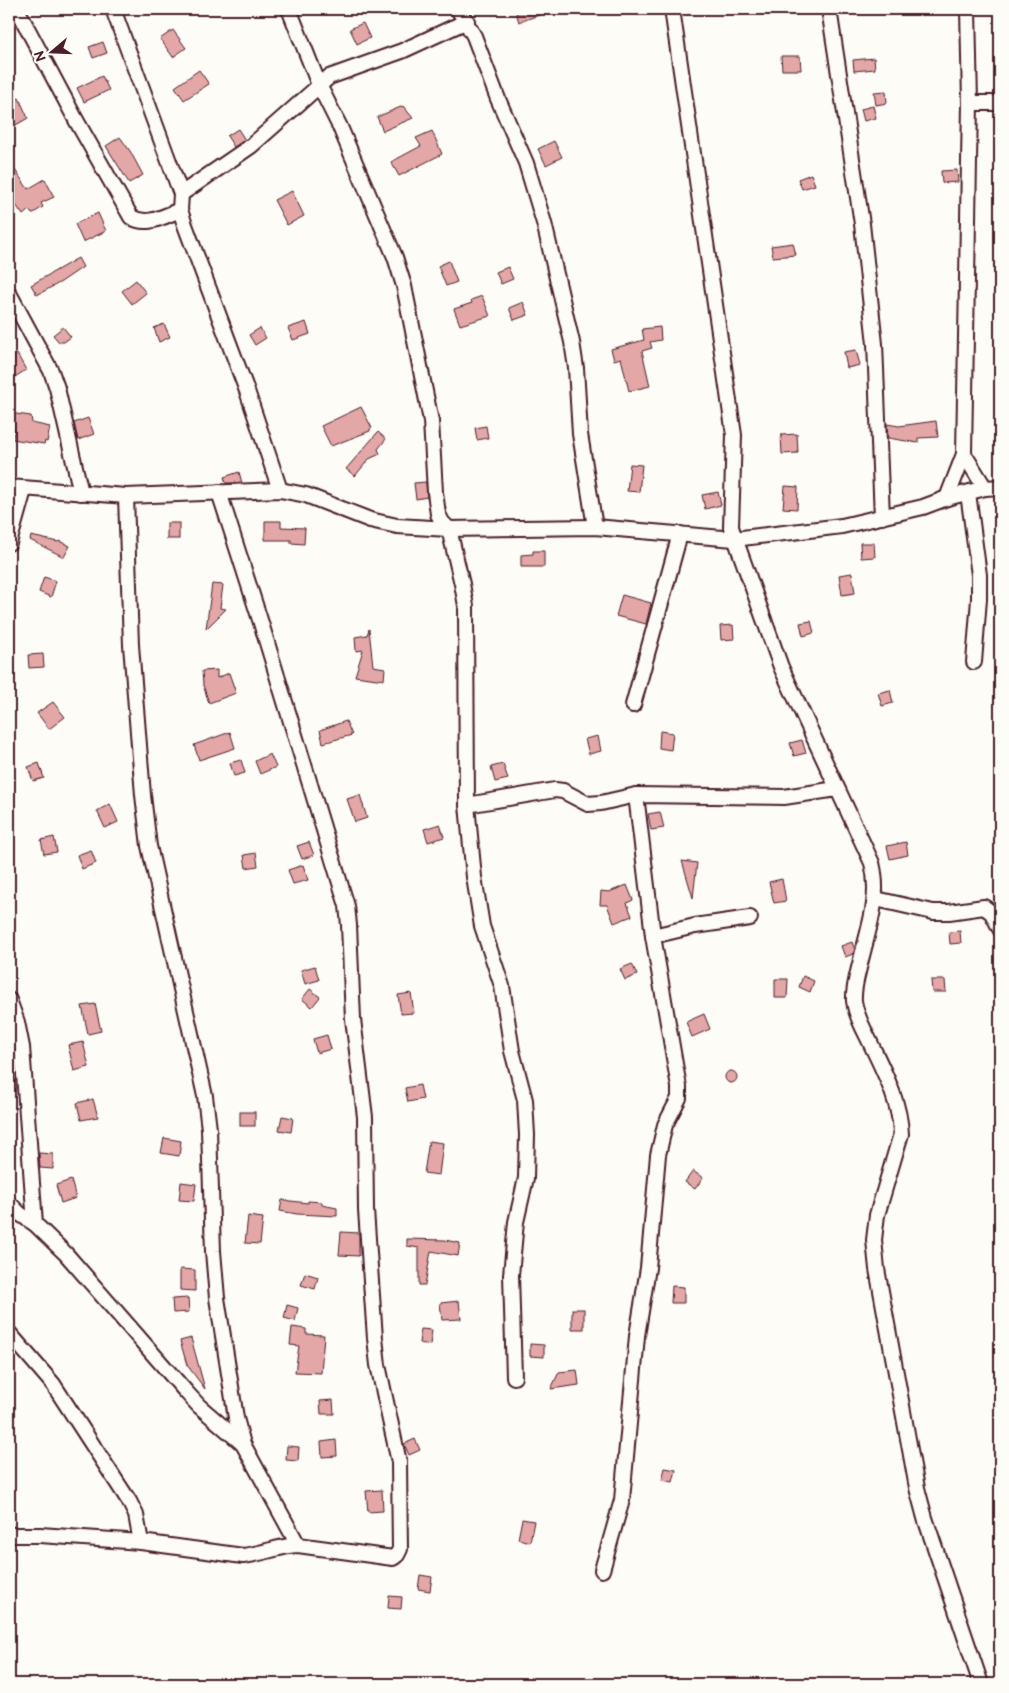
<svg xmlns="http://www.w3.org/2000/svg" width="1009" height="1693" font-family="'Balsamiq Sans',sans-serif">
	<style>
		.building { fill: #e2a7a6; stroke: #4a1f2b }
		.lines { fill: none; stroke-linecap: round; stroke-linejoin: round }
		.minor-casing { stroke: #4a1f2b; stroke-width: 18 }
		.minor { stroke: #fdfcf7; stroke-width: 14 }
	</style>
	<rect width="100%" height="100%" fill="#fdfcf7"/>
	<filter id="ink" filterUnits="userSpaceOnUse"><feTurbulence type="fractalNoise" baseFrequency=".02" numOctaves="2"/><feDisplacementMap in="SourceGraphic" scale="10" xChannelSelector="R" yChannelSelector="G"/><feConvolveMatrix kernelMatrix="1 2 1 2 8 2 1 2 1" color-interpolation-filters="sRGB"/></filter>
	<g filter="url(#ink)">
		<g class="building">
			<polygon points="515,9 551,9 551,11 519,22"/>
			<polygon points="363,23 370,38 357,44 350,29"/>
			<polygon points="173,30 186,48 173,57 160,39"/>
			<polygon points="103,42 107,53 93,58 89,47"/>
			<polygon points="781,56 800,56 801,70 782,70"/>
			<polygon points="874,58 875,69 854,71 853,60"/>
			<polygon points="199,70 209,84 184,100 175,87"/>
			<polygon points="102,76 109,90 84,102 77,88"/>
			<polygon points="886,91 887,103 876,105 874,92"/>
			<polygon points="19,98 28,118 9,129 9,101"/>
			<polygon points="403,106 413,118 383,131 377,117"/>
			<polygon points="873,106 876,118 864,121 861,109"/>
			<polygon points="238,129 245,140 234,147 227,136"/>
			<polygon points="432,131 442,154 399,176 391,162 421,146 416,138"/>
			<polygon points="120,137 130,151 143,175 129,183 106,146"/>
			<polygon points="554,141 562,157 546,165 538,149"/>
			<polygon points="9,161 28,189 45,179 54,197 41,203 43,207 32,214 29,210 23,215 9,195"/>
			<polygon points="957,170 958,182 942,183 941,171"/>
			<polygon points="811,174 815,185 802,189 798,179"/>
			<polygon points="292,191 304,216 287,225 274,200"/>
			<polygon points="98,213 106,231 83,242 75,224"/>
			<polygon points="793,243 796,255 773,257 771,246"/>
			<polygon points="78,258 83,267 61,282 37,295 31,285"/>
			<polygon points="449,261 457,282 446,286 438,266"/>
			<polygon points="508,267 513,279 501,284 496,272"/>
			<polygon points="136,280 146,293 132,304 122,291"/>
			<polygon points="482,296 490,316 460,325 454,309 472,303 471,300"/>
			<polygon points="523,302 528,315 514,320 509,308"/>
			<polygon points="306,322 310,334 293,340 288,328"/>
			<polygon points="164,324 170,337 159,342 154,328"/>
			<polygon points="63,327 71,337 64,342 59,342 53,335"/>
			<polygon points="660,327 661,340 650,342 652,348 642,351 650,386 629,391 621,358 614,360 611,349 644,340 642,329"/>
			<polygon points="260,328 266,338 255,345 249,335"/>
			<polygon points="856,350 860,365 847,368 844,352"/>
			<polygon points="17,354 26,370 13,378 9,371 9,359"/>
			<polygon points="361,407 372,428 370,429 370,431 331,446 321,426"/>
			<polygon points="9,413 31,416 32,423 50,427 47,442 45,441 44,444 12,439 15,430 9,429"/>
			<polygon points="88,418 94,434 78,440 74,423"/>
			<polygon points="936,421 938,437 918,438 918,443 888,438 887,424 899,426"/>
			<polygon points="486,426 488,438 477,440 475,428"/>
			<polygon points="378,432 386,439 378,449 380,454 369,459 355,476 346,469"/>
			<polygon points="797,434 798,453 782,454 781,435"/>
			<polygon points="630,464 642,465 639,492 627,491"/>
			<polygon points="239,472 242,483 226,483 224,477"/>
			<polygon points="426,482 427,497 416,499 414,483"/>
			<polygon points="785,486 798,487 797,509 783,508"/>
			<polygon points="718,492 721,505 705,509 702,495"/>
			<polygon points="265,521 281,521 281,527 305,528 304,544 291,543 291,540 265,540"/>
			<rect x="167" y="523" width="12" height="16"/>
			<polygon points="31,536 58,542 59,541 70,546 64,557 30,540"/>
			<polygon points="860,543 874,543 875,557 861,558"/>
			<polygon points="533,551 544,551 544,567 521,567 521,555 533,554"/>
			<polygon points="852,573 855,593 842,595 839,575"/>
			<polygon points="44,577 56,581 51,597 39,592"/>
			<polygon points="212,584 223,585 220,608 226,609 206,629"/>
			<polygon points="622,595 651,603 646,624 616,616"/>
			<polygon points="811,621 814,633 803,636 800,623"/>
			<polygon points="733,625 734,639 721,640 720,626"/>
			<polygon points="369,629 373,666 385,668 384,680 355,676 363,650 356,651 355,637 367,635"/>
			<polygon points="43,654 44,667 29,668 28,655"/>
			<polygon points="217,670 217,678 229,673 236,693 209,703 203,685 202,671"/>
			<polygon points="890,690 893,703 882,706 878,693"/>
			<polygon points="53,702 65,717 49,729 37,713"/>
			<polygon points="346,721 352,735 323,743 320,730"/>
			<polygon points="660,731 673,733 671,750 659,748"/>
			<polygon points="230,732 235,748 199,760 194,745"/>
			<polygon points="598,736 601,751 589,754 585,739"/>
			<polygon points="802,740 806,753 794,756 790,743"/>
			<polygon points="270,754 276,767 260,774 255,761"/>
			<polygon points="241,760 245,773 234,776 230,763"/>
			<polygon points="39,763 44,778 33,781 28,767"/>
			<polygon points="503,764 508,779 495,782 491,767"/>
			<polygon points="360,795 367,818 355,822 347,799"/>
			<polygon points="110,804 118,822 105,828 97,811"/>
			<polygon points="660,812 664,828 651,830 648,814"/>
			<polygon points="440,824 444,837 428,842 424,829"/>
			<polygon points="54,837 57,852 44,854 41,840"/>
			<polygon points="309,842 314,855 302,859 297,846"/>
			<polygon points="906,842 908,855 890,859 887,846"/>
			<polygon points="91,850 96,863 82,869 77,855"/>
			<polygon points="256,853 258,866 246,868 244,855"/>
			<polygon points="682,861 697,863 693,898"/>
			<polygon points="303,865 308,880 293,884 288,870"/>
			<polygon points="782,879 786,901 774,903 769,882"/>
			<polygon points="627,885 633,900 627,903 632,916 614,923 607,905 600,905 601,891 609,892"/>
			<polygon points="960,931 961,943 950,944 949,932"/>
			<polygon points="852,942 855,950 853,954 845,957 841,946"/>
			<polygon points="632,964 637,975 625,980 620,969"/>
			<polygon points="315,966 319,980 305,984 301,970"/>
			<polygon points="803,976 814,981 810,992 799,987"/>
			<polygon points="775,979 788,979 787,998 775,998"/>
			<polygon points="931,980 945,980 946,992 932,992"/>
			<polygon points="310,989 320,997 312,1007 302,999"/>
			<polygon points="411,993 414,1013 401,1014 398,995"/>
			<polygon points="95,1004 101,1031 88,1034 82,1006"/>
			<polygon points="704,1014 710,1029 692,1037 686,1022"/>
			<polygon points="327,1035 331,1049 317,1053 313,1039"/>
			<polygon points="83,1042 89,1067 74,1071 68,1045"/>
			<circle cx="731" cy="1077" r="6"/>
			<polygon points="420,1085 423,1099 408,1102 405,1088"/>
			<polygon points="93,1099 98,1117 81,1120 77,1103"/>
			<rect x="240" y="1112" width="15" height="14"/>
			<polygon points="282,1116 293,1118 291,1132 279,1130"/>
			<polygon points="164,1138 181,1141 179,1156 161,1153"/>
			<polygon points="429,1141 443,1143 439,1175 424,1173"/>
			<polygon points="39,1153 53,1154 53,1169 40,1168"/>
			<polygon points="693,1171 703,1178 695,1189 685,1182"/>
			<polygon points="71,1180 76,1198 61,1203 56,1185"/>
			<polygon points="181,1182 196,1184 194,1201 179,1200"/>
			<polygon points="282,1200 308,1203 308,1201 322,1202 322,1205 337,1208 337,1216 297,1214 280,1211"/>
			<polygon points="248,1216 263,1218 260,1244 245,1243"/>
			<polygon points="341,1232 359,1233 359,1256 339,1255"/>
			<polygon points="407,1239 445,1240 460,1243 458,1256 431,1251 425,1285 419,1285 419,1248 407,1246"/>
			<polygon points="180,1269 195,1270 195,1291 180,1290"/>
			<polygon points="305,1273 318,1277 315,1289 301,1285"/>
			<polygon points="672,1286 684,1287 684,1303 671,1303"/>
			<polygon points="188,1298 189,1312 173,1313 172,1299"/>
			<polygon points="459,1301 461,1319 442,1320 440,1303"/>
			<polygon points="287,1305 298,1308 295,1321 284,1318"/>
			<rect x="572" y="1309" width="12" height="20"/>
			<polygon points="292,1327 306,1329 306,1334 324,1335 321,1373 295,1372 299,1346 290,1345"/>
			<polygon points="421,1329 432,1330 430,1345 419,1343"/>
			<polygon points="191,1338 205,1389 187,1365 180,1341"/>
			<polygon points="530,1344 544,1345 544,1357 530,1356"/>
			<polygon points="577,1370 579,1385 551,1389 559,1372"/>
			<polygon points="333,1400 334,1414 321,1414 320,1401"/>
			<polygon points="415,1439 420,1450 409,1455 404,1444"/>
			<polygon points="336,1440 337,1456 322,1457 321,1442"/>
			<polygon points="287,1446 299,1447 298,1461 286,1460"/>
			<polygon points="665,1468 676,1470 673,1482 662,1480"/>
			<polygon points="382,1490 383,1511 368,1512 366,1491"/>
			<polygon points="522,1519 534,1521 530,1542 518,1539"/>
			<polygon points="420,1575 432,1577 430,1591 418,1589"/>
			<polygon points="389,1596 402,1597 401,1609 388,1608"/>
		</g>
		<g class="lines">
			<defs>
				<g id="minor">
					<path d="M 17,9 L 76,120 L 131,217 C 147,227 164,216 180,210"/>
					<polyline points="113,9 181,194 180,210 185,225 247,391 280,490"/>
					<polyline points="289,9 319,85 340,127 395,257 404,286 431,421 435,492 438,514 442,522 449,529 462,584 466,606 467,805 474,877 482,926 502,986 512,1051 525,1100 527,1135 526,1178 516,1222 511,1275 514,1377"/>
					<polyline points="458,9 474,36 498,99 526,163 544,223 572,342 576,368 580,434 595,527"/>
					<path d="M 672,9 L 734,435 L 731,527 L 781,667 L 872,863 C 881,898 868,929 860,964 C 857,976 853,989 854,1001 C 856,1015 863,1028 869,1040 C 883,1070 900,1101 901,1134 L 877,1215 L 874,1240 L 877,1269 L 917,1488 L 925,1518 L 981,1684"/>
					<polyline points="829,9 862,224 875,344 882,517"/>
					<polyline points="970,103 1000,103"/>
					<polyline points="181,194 251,146 329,77 402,51 467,21"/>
					<polyline points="9,293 51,371 57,388 81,493"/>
					<polyline points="9,487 126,496 280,490 306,495 370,520 397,526 449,529 595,527 734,539 842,526 923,507 947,498 985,488 964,454 970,103 968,9"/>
					<polyline points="985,488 1000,487"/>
					<polyline points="968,493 979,575 979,599 974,662"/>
					<polyline points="126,496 131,645 143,795 149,846 205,1096 209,1129 213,1251 217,1298 236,1418 243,1444 298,1545"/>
					<polyline points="947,498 964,454"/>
					<polyline points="9,543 24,490"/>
					<polyline points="633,705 680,534"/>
					<polyline points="467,805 555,790 563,791 588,804 601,803 636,795 784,797 837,789"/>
					<polyline points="876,899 933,912 949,912 984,907 992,913 1000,929"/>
					<polyline points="653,936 695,926 750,918"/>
					<polyline points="9,1000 17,1022 22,1047 35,1224"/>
					<polyline points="9,1203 20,1214 35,1224 66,1254 187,1393 199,1406 243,1444"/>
					<polyline points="9,1333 53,1384 129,1501 136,1515 141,1542"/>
					<path d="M 9,1534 L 13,1535 L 40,1535 L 141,1542 L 243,1556 C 262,1554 279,1546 298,1545 L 393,1558 L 397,1555 L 400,1549 L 399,1462 L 378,1365 L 375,1338 L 366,1210 L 365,1117 L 353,1019 L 349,925 L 347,906 L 261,623 L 219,492"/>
					<polyline points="602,1570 622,1500 637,1336 648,1268 658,1155 665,1125 679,1098 679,1087 653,936 636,795"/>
				</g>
			</defs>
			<use href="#minor" class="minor-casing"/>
			<use href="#minor" class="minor"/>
		</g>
	</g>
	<rect width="1009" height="1693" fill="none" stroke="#fdfcf7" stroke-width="30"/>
	<rect x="15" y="15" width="979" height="1663" fill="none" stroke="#4a1f2b" stroke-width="2" filter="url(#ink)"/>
	<g transform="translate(52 52) rotate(251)" stroke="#fdfcf7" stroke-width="4" paint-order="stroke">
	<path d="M0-4L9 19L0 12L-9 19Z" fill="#4a1f2b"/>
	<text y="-8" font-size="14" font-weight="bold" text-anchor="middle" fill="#4a1f2b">N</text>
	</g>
</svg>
